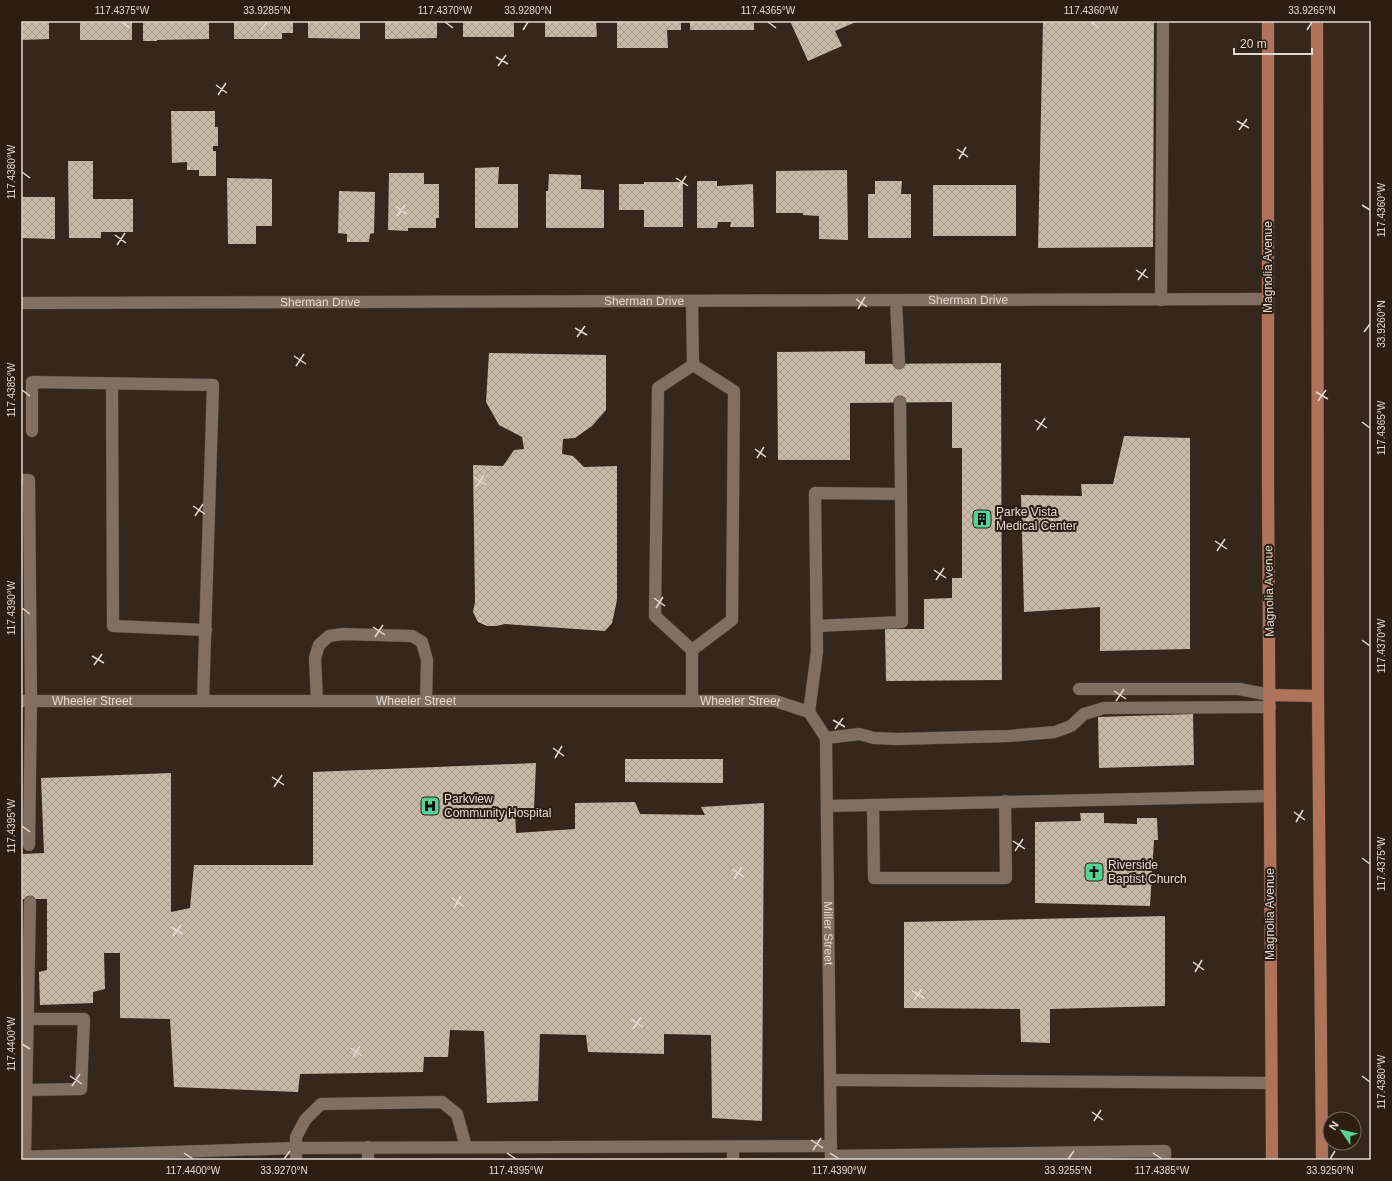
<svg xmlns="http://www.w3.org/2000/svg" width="1392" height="1181" font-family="Arial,sans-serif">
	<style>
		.building { fill: url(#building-cross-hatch) }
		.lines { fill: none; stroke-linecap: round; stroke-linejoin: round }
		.service-casing { stroke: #50443a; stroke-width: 13 }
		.minor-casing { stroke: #50443a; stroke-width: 13 }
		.primary-casing { stroke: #50443a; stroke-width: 13 }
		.service { stroke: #816f62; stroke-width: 12 }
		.minor { stroke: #816f62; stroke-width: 12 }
		.primary { stroke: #af735b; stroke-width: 12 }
		.ticks { fill: none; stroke: #e3d9d2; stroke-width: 1.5 }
		.labels { text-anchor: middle; stroke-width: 4; stroke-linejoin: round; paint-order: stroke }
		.street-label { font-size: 12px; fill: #e3d9d2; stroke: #2c1e12 }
		.poi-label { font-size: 12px; fill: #e3d9d2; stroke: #2c1e12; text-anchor: start }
		.neatline { fill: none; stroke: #e3d9d2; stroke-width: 1.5 }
		.ticks-label { font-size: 10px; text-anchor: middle; fill: #e3d9d2 }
	</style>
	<defs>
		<pattern id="building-cross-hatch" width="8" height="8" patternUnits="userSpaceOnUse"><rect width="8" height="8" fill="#c6baa7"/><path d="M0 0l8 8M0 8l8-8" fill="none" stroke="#a69c8d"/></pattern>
	</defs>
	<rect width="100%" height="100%" fill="#36271c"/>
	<g class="building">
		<polygon points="21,21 49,21 49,39 21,40"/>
		<rect x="80" y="21" width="52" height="19"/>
		<polygon points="143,21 209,21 209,39 157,40 157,41 143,41"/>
		<polygon points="234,21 293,21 293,33 282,33 282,39 234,39"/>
		<polygon points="308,21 360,21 360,39 308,38"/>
		<polygon points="385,21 437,21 437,38 385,39"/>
		<rect x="463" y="21" width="51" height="16"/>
		<polygon points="545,21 596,21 597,37 545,37"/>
		<polygon points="617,21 681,21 681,30 667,30 668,48 617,48"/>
		<rect x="690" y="21" width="64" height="9"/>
		<polygon points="790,21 858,21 835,31 842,46 808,61"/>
		<polygon points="1043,21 1154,21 1153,247 1038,248"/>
		<polygon points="171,111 215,111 215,127 218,127 218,146 213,146 213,151 216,151 216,176 199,176 199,170 187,170 187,162 172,163"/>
		<polygon points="68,161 93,161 93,199 133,199 133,232 101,232 101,238 69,238"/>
		<polygon points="499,167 498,184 518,184 518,228 475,228 475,168"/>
		<polygon points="847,170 848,240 819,239 819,216 803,215 803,213 776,213 776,171"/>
		<polygon points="389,173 424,173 424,184 439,184 439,218 436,218 436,228 408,228 408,231 388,230"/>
		<polygon points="549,174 581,175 581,189 604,190 604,228 546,228 546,191 548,191"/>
		<polygon points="227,178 272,179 272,226 256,226 256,244 228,244"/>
		<polygon points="697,181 717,181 717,186 753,184 754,227 730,227 731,222 718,222 717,228 697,228"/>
		<polygon points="875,181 902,181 901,194 911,194 911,238 868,238 868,194 875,194"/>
		<polygon points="644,182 683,182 683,227 644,227 644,210 619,210 619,184 644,184"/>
		<rect x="933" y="185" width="83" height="51"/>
		<polygon points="339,191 375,192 374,233 370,234 369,242 347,242 347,234 338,233"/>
		<polygon points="21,197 55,197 55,239 21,238"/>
		<polygon points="865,351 865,364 1001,363 1002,680 886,681 885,629 924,629 924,599 952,598 952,578 962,578 962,448 952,448 952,402 850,403 850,460 778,460 777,352"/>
		<polygon points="489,353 606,355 606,410 592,426 575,438 563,439 562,454 573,456 584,467 617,466 617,600 612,623 605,631 505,624 496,626 487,626 478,622 473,612 475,602 473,465 503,466 514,450 524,449 522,437 499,425 486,402"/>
		<polygon points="1124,436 1190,438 1190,649 1100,651 1100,607 1024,612 1021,495 1082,496 1081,484 1113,484"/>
		<polygon points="1193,714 1194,765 1099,768 1098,717"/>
		<polygon points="625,759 723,759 723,783 625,782"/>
		<polygon points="536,763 534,808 515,808 516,833 575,829 575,803 635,802 640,814 705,815 701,807 764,803 762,1121 712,1118 711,1035 664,1034 664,1054 588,1052 586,1035 540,1034 538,1101 487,1103 484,1031 450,1030 448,1057 424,1057 423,1072 300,1074 298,1092 174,1087 170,1019 120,1018 120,953 104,953 105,989 93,992 93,1003 40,1005 39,972 47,970 47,899 21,899 21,854 44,853 41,778 171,773 171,912 190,908 194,865 313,865 313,772"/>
		<polygon points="1080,813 1104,813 1104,823 1137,824 1137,818 1157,818 1158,840 1154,840 1150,906 1035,903 1035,822 1081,821"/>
		<polygon points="1165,916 1165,1006 1050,1009 1050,1043 1021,1042 1020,1009 904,1008 904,922"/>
	</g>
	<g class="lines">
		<defs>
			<g id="service">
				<polyline points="1161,300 1163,21"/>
				<polyline points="692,301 693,365"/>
				<polyline points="896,301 899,363"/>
				<polyline points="112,384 113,626 206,630"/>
				<polyline points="32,431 32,382 213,385 203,701"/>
				<polyline points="21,480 29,480 31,701 29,845"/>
				<polyline points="817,626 902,622 901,494"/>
				<polyline points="692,650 732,620 734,391 693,365"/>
				<polyline points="1079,689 1239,689 1270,695"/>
				<polyline points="317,701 315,658 319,645 329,636 343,634 412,636 422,642 427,660 426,701"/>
				<polyline points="692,701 692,650 655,616 658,388 693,365"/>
				<polyline points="809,712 817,652 815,493 901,494 900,402"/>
				<polyline points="826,738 859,734 874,738 897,739 1009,736 1055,732 1071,726 1084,714 1104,708 1270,707"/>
				<polyline points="873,805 874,878 1006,878 1005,801"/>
				<polyline points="827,806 1270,796"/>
				<polyline points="831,1080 1271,1083"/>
				<polyline points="26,1090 81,1089 84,1019 28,1019"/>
				<polyline points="733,1147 733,1160"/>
				<polyline points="831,1156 1165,1151 1165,1160"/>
				<polyline points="21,1157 296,1148 296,1137 305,1120 321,1104 442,1102 457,1114 466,1147"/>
				<polyline points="25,1157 30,902"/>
				<polyline points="296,1160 296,1148 831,1146"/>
				<polyline points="368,1160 368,1147"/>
			</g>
			<g id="minor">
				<path id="s1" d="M 21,303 L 1268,299"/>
				<path id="s2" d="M 21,701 L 775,701 L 809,712 L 826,738 L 831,1160"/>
			</g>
			<g id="primary">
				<polyline points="1268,21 1268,483 1272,1160"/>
				<polyline points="1317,21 1318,696 1322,1160"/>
				<polyline points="1270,695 1318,696"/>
			</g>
		</defs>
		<use href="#service" class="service-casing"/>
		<use href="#minor" class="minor-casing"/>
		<use href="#primary" class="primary-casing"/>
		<use href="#service" class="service"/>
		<use href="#minor" class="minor"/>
		<use href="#primary" class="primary"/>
	</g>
	<path class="ticks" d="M 122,22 L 130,28M 445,22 L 453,28M 768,22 L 776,28M 1091,22 L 1099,28M 261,30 L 267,22M 523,30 L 528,22M 1307,30 L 1312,22M 496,57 L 508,64M 498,66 L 506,55M 216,85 L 227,93M 218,95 L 226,83M 1237,121 L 1249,128M 1239,130 L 1247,119M 957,149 L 968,157M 959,159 L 966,147M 22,172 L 30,178M 676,178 L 688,186M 678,188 L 686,176M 1362,205 L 1370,210M 395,206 L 407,214M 397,216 L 405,205M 115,235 L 126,243M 117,245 L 125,233M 1136,270 L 1148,278M 1138,280 L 1146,269M 856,299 L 867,307M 858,309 L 865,297M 575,328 L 587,335M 1364,332 L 1370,324M 577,337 L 585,326M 294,356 L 306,364M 296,366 L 304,354M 22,390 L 30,396M 1316,392 L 1328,399M 1318,401 L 1326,390M 1035,420 L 1047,428M 1362,422 L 1370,428M 1037,430 L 1045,418M 755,449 L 766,457M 757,458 L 764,447M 474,477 L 486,485M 476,487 L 484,475M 193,506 L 205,514M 195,516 L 203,504M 1215,541 L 1227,549M 1217,551 L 1225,539M 934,570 L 946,578M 936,580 L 944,568M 654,598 L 665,606M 22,608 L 30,614M 656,608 L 663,597M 373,627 L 385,635M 375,637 L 383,625M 1362,640 L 1370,646M 92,656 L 104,663M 94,665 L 102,654M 1114,691 L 1126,699M 1116,701 L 1124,689M 833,720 L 845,727M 835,729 L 843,718M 553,748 L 564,756M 555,758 L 562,746M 272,777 L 284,785M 274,787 L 282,775M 1294,812 L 1305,820M 1296,822 L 1303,810M 22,826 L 30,832M 1013,841 L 1025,849M 1015,851 L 1023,839M 1362,858 L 1370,864M 732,869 L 744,877M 734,879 L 742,867M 452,898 L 463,906M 454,908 L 461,896M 171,927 L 183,934M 173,936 L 181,925M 1193,962 L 1204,970M 1195,972 L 1202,960M 912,991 L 924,998M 914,1000 L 922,989M 631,1019 L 643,1027M 633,1029 L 641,1017M 22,1044 L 30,1049M 351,1048 L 362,1056M 353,1057 L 360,1046M 70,1076 L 82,1084M 1362,1076 L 1370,1082M 72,1086 L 80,1074M 1092,1112 L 1103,1120M 1094,1121 L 1101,1110M 811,1140 L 823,1148M 813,1150 L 821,1138M 184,1153 L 193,1159M 507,1153 L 516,1159M 830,1153 L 839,1159M 1153,1153 L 1162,1159M 284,1159 L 290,1151M 1068,1159 L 1074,1151M 1330,1159 L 1335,1151"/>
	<defs>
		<symbol id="building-square" viewBox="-11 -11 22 22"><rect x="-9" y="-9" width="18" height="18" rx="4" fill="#53d396" stroke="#2c1e12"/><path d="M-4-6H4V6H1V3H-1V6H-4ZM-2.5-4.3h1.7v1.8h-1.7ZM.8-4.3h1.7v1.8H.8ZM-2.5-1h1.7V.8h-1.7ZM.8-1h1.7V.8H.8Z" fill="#111"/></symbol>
		<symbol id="hospital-square" viewBox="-11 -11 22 22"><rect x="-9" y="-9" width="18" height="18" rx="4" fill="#53d396" stroke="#2c1e12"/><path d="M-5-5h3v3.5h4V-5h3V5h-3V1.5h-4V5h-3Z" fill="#111"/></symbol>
		<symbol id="church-square" viewBox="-11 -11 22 22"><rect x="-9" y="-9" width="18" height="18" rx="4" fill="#53d396" stroke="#2c1e12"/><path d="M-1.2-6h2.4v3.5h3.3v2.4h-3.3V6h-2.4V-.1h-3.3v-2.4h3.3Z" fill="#111"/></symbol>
	</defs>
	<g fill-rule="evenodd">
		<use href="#building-square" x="971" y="508" width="22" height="22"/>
		<use href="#hospital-square" x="419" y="795" width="22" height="22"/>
		<use href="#church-square" x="1083" y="861" width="22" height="22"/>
	</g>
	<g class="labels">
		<g class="street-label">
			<text transform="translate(1268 267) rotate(-90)" y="4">Magnolia Avenue</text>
			<text dy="4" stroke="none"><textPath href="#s1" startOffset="947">Sherman Drive</textPath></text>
			<text dy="4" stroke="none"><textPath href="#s1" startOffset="623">Sherman Drive</textPath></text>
			<text dy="4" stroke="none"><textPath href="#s1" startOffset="299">Sherman Drive</textPath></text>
			<text transform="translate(1269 591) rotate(-91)" y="4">Magnolia Avenue</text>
			<text dy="4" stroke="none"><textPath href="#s2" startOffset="71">Wheeler Street</textPath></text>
			<text dy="4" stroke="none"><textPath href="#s2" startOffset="395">Wheeler Street</textPath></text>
			<text dy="4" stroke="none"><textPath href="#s2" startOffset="719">Wheeler Street</textPath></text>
			<text transform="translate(1270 914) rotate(-90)" y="4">Magnolia Avenue</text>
			<text dy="4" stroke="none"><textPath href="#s2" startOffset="1016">Miller Street</textPath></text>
		</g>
		<g class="poi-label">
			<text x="996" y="516">Parke Vista<tspan x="996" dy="14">Medical Center</tspan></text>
			<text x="444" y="803">Parkview<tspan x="444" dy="14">Community Hospital</tspan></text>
			<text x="1108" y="869">Riverside<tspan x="1108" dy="14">Baptist Church</tspan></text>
		</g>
	</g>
	<rect width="1392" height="1181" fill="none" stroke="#2c1e12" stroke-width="44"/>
	<g transform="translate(1342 1131) rotate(304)"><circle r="19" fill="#2c1e12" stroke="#75695f"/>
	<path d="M0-3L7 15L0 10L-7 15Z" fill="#53d396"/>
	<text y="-6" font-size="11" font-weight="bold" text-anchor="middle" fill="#e3d9d2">N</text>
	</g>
	<path d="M1234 48v6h78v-6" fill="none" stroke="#e3d9d2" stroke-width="2"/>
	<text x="1240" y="48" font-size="12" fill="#e3d9d2" stroke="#2c1e12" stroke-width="3" paint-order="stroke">20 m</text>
	<rect x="22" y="22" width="1348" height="1137" class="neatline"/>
	<g class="ticks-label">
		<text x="122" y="14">117.4375°W</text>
		<text x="267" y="14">33.9285°N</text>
		<text x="445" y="14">117.4370°W</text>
		<text x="528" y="14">33.9280°N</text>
		<text x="768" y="14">117.4365°W</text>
		<text x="1091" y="14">117.4360°W</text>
		<text x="1312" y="14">33.9265°N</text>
		<text transform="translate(11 172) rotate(-90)" y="4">117.4380°W</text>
		<text transform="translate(1381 210) rotate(-90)" y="4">117.4360°W</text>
		<text transform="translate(1381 324) rotate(-90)" y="4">33.9260°N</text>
		<text transform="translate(11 390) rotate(-90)" y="4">117.4385°W</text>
		<text transform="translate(1381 428) rotate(-90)" y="4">117.4365°W</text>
		<text transform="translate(11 608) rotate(-90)" y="4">117.4390°W</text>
		<text transform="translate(1381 646) rotate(-90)" y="4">117.4370°W</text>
		<text transform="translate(11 826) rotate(-90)" y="4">117.4395°W</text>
		<text transform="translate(1381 864) rotate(-90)" y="4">117.4375°W</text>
		<text transform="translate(11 1044) rotate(-90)" y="4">117.4400°W</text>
		<text transform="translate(1381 1082) rotate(-90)" y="4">117.4380°W</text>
		<text x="193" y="1174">117.4400°W</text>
		<text x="284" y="1174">33.9270°N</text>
		<text x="516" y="1174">117.4395°W</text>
		<text x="839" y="1174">117.4390°W</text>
		<text x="1068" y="1174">33.9255°N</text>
		<text x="1162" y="1174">117.4385°W</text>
		<text x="1330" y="1174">33.9250°N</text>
	</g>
</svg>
